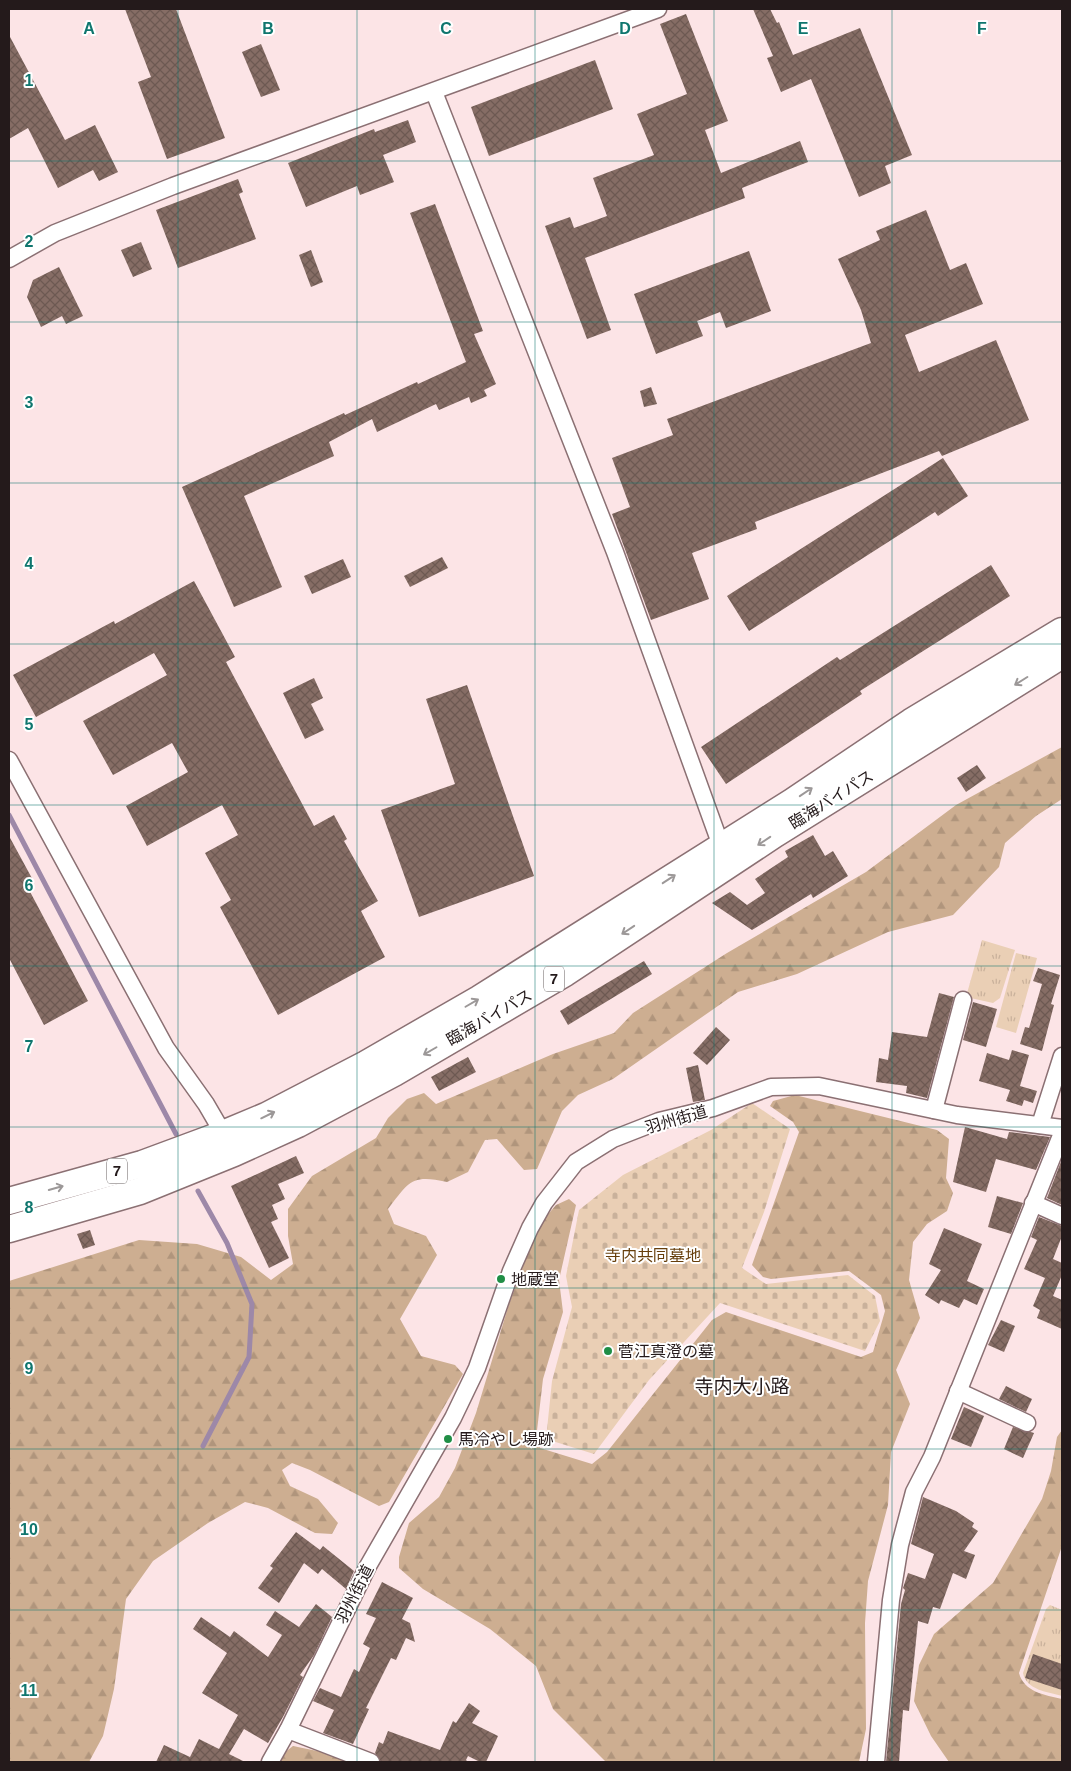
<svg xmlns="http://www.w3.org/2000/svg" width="1071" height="1771" font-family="Arial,'Noto Sans JP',sans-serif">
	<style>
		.grass { fill: url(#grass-tufts) }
		.forest { fill: url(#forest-firs) }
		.cemetery { fill: url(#cemetery-stones) }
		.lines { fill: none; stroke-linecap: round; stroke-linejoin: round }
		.stream { stroke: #9d88a8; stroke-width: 5 }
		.building { fill: url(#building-cross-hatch) }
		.minor-casing { stroke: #8b7073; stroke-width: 19 }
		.trunk-casing { stroke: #8b7073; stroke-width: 29 }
		.minor { stroke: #fff; stroke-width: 16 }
		.trunk { stroke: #fff; stroke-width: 26 }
		.oneway { stroke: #9c9898 }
		.grid { fill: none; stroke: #0f766e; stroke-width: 1; stroke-opacity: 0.55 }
		.poi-dot { fill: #208e46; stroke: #fff; stroke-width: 2 }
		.labels { text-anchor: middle; stroke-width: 4; stroke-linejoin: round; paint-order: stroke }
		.shield { fill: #fff; stroke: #665f5f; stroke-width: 1 }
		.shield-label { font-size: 15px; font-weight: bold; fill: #241a1b }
		.street-label { font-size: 16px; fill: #241a1b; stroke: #fff }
		.park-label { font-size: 16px; fill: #673f0c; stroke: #fff }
		.poi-label { font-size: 16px; fill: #241a1b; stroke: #fff; text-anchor: start }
		.quarter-label { font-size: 19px; fill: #241a1b; stroke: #fff }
		.grid-label { font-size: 16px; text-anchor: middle; font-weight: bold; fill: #0f766e; stroke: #fff; stroke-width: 4; stroke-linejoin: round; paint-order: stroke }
	</style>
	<defs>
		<pattern id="grass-tufts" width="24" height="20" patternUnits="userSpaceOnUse" patternTransform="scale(1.25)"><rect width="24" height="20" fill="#eacfb5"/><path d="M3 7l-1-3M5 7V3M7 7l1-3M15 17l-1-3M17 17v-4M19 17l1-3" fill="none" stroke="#c9b19b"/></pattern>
		<pattern id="forest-firs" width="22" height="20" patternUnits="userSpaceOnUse" patternTransform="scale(1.25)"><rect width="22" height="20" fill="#cdae91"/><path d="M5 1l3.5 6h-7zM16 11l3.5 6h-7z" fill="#b0957c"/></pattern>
		<pattern id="cemetery-stones" width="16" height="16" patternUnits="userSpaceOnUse" patternTransform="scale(1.25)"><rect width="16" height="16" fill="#eacfb5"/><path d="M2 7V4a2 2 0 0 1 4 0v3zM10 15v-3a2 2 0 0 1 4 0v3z" fill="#c9b19b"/></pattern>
		<pattern id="building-cross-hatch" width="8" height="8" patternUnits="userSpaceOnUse" patternTransform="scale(1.25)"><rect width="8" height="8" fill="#866d65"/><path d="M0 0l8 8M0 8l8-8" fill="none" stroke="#6d5952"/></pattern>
	</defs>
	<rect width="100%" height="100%" fill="#fce4e6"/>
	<g class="grass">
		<polygon points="982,940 1015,950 1000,998 993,1003 966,997"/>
		<polygon points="1016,953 1037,958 1016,1033 996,1027"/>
		<path d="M 1050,1605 L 1062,1610 L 1062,1696 C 1048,1692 1026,1690 1023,1673 L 1046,1609 Z"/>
	</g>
	<g class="forest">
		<path d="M 1062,747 L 1062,799 L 1036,816 L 1005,843 L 999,867 L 953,915 L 888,932 L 797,974 L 738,992 L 613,1079 L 578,1095 L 562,1111 L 537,1169 L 524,1170 L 497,1139 L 485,1140 L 468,1172 L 447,1182 C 411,1174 409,1182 388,1209 L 394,1224 L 426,1236 L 437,1255 L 400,1319 L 421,1356 L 455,1365 L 463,1374 L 389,1502 L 379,1506 L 310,1470 L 292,1463 L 282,1470 L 290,1486 L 318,1499 L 338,1523 L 332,1534 L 315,1533 L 268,1508 L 245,1502 L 208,1523 L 153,1561 L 126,1599 L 114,1689 L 103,1736 L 89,1762 L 9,1762 L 9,1281 L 139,1240 L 197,1244 L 241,1257 L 271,1280 L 293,1264 L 288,1236 L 288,1209 L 312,1176 L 376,1138 L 388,1118 L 407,1099 L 424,1093 L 436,1104 L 553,1054 L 614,1033 L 633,1013 L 727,953 L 866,872 L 956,805 Z"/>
		<polygon points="795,1095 937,1130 949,1139 946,1178 953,1193 947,1211 927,1224 913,1242 909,1280 920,1318 896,1370 910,1404 891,1452 888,1505 868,1581 865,1623 866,1729 859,1762 606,1762 553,1709 536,1666 490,1629 423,1589 399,1568 399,1557 409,1523 439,1497 455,1468 476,1413 509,1304 538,1226 556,1205 569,1199 576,1205 559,1280 563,1312 543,1379 536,1439 540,1448 592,1464 607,1452 712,1320 726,1312 861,1357 873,1352 885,1311 881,1295 849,1271 771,1279 763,1277 752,1265 799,1132 793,1122 770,1106 773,1101"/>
		<path d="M 1062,1430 L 1062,1546 L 1019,1673 C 1024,1692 1045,1695 1062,1699 L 1062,1762 L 949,1762 L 931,1736 L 914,1701 L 919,1665 L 934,1634 L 993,1583 L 1042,1499 L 1051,1471 L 1057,1437 Z"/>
		<polygon points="293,1746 322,1752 350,1762 277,1762 280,1756"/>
	</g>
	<polygon class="cemetery" points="752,1103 790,1129 764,1212 742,1268 766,1284 848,1275 875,1296 880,1321 865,1351 720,1303 649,1380 594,1454 546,1439 552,1381 572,1307 566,1276 579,1210 623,1175 711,1130"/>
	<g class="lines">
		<g class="stream">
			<polyline points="9,815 176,1134"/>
			<polyline points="198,1191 227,1243 252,1304 249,1357 203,1446"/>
		</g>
	</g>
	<g class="building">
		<polygon points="125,9 176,9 225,138 167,159 138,82 151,77"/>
		<polygon points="753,9 770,9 777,23 779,22 793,55 860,28 912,155 885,166 891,183 859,197 811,79 781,92 767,58 773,56"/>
		<polygon points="686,14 728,121 705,130 721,173 800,141 808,162 742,188 745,198 585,258 611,330 587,339 545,226 570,217 574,228 607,216 593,178 654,155 637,114 687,94 660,24"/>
		<polygon points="9,35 65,140 95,125 118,172 99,181 93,170 58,188 28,128 9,139"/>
		<polygon points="261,44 280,90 261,97 242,52"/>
		<polygon points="595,60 613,109 489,156 471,107"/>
		<polygon points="408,120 416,142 383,155 394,182 360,195 357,186 306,207 288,163 374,129 375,132"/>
		<polygon points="238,179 243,192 239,194 256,239 178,268 156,210"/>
		<polygon points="435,204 483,331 474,334 496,384 484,390 487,396 471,403 469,397 439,410 436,404 377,432 372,419 329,442 334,456 244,496 282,587 234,607 182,487 344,413 345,415 417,382 418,384 466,362 410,213"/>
		<polygon points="926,210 950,270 966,263 983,304 905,335 919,372 996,340 1029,420 942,456 939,451 755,522 757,529 692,553 709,599 651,620 612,514 630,507 612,458 673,435 667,419 871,343 861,310 838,259 880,240 876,231"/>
		<polygon points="141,242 152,269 133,277 121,250"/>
		<polygon points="311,250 323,282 311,287 299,255"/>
		<polygon points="749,251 771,311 726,328 720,312 697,321 703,336 656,354 634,294"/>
		<polygon points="59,267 83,316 66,324 62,316 41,327 27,297 33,280"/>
		<polygon points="651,387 657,404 644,407 640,391"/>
		<polygon points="943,458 968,496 938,516 935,512 749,631 727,596"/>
		<polygon points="442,557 448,568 410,587 404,576"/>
		<polygon points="343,559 351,577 312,594 304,576"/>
		<polygon points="991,565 1010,596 860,691 862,694 726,784 701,747 837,657 840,660"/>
		<polygon points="194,581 235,657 226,662 314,826 334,815 347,839 344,841 378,901 361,911 385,957 278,1015 220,907 231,900 205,853 238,835 222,805 147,846 126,806 188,772 172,743 113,775 83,721 167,675 154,653 36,717 13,675 114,621 115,624"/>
		<polygon points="314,678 323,698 311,704 324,730 305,739 283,693"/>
		<polygon points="467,685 534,876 419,917 381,810 455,784 426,699"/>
		<polygon points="977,765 986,778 966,792 957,778"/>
		<polygon points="813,835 825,856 833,851 848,876 813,898 811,894 752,930 712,903 730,892 747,905 765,893 755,879 788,857 785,851"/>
		<polygon points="9,836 34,882 27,886 88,1001 44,1025 9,958"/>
		<polygon points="644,961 652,974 568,1025 560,1011"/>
		<polygon points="1038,968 1060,975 1051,1004 1054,1005 1042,1051 1020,1044 1025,1027 1029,1028 1042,984 1033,981"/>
		<polygon points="939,993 954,997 927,1098 906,1093 907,1086 876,1082 879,1058 888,1060 892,1032 927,1037"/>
		<polygon points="973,1002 997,1009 986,1047 963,1040"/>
		<polygon points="716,1027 730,1040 707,1065 693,1053"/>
		<polygon points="1012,1050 1029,1055 1020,1086 1037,1091 1033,1103 1024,1100 1022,1106 1006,1101 1010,1090 979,1081 987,1053 1009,1060"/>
		<polygon points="468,1057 476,1072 439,1091 431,1077"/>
		<polygon points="698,1065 705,1100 693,1102 686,1068"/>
		<polygon points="965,1127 1007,1139 1009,1132 1050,1137 1036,1170 996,1159 986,1192 953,1182"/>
		<polygon points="296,1156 304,1173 278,1184 285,1199 272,1205 278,1219 271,1222 289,1258 269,1268 231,1186"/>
		<polygon points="1062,1159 1062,1205 1047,1198"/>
		<polygon points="997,1196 1023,1203 1011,1234 988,1227"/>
		<polygon points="1039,1217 1062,1226 1062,1236 1053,1259 1062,1263 1062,1275 1053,1296 1062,1300 1062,1329 1037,1318 1040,1310 1033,1306 1045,1278 1024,1269 1037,1240 1031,1237"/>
		<polygon points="944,1228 982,1244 967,1281 984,1289 977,1305 964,1299 959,1308 941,1300 939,1304 925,1295 941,1270 929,1264"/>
		<polygon points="90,1230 95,1245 83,1249 77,1234"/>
		<polygon points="1001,1320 1015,1326 1004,1352 988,1345"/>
		<polygon points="1006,1386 1032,1399 1026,1412 999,1399"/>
		<polygon points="964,1407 984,1416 971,1447 951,1439"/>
		<polygon points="1013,1427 1034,1433 1023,1458 1004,1449"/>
		<polygon points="923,1497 956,1511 974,1523 972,1527 978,1531 964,1551 975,1555 966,1579 953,1573 940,1609 933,1607 928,1624 918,1621 909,1711 903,1710 899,1762 886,1762 901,1604 905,1590 903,1588 908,1573 925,1579 934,1554 911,1544"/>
		<polygon points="296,1532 320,1550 323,1546 354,1571 346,1589 322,1569 318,1574 304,1563 279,1603 258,1588 273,1568 270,1566"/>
		<polygon points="382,1582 413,1598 402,1619 410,1623 415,1642 406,1638 396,1660 391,1658 366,1708 369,1709 353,1744 323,1733 334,1710 313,1701 320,1688 341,1697 354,1669 359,1672 370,1648 363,1644 376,1618 366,1614"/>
		<polygon points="316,1604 332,1617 314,1655 300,1675 303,1677 284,1715 268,1743 244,1729 229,1754 245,1762 156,1762 164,1745 190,1757 199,1739 219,1749 238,1715 202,1693 227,1653 193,1629 201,1617 230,1637 234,1631 268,1657 282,1635 266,1625 275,1611 299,1627"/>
		<polygon points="1033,1654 1062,1664 1062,1690 1025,1678"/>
		<polygon points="469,1703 480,1711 472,1723 498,1736 486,1762 480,1762 468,1756 466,1760 468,1762 381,1762 375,1753 379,1742 383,1744 388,1731 440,1750 453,1721 456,1723"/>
	</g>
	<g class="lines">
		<defs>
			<g id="minor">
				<polyline points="434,92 615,552 724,854"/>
				<polyline points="9,259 55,233 173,186 658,9"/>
				<polyline points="9,760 166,1048 206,1104 227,1140"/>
				<polyline points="934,1110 963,1000"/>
				<polyline points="1040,1125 1062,1056"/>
				<polyline points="1033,1203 1062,1216"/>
				<polyline points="958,1391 1027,1423"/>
				<polyline points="288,1730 371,1762"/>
				<polyline points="270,1762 288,1730 368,1566 453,1418 477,1368 511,1271 530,1228 544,1203 576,1162 613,1139 659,1121 713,1108 771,1087 819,1086 957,1115 1062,1128"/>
				<polyline points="876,1762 891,1600 900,1545 914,1492 932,1457 1062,1133"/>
			</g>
			<g id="trunk">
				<polyline points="9,1201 142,1164 223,1134 266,1116 366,1064 479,999 792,802 911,722 1062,631"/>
				<polyline points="9,1229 140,1191 234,1153 298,1124 394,1073 565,973 775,834 1062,655"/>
			</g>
		</defs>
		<use href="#minor" class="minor-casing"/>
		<use href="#trunk" class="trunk-casing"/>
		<use href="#minor" class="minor"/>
		<use href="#trunk" class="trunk"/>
	</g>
	<defs><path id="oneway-shaft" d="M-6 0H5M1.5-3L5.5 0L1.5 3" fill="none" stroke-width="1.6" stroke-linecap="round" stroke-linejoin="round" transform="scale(1.25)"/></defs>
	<g class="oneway">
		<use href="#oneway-shaft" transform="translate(1021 681) rotate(148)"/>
		<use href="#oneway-shaft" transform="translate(806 792) rotate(-34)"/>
		<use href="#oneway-shaft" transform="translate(764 841) rotate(146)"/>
		<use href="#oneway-shaft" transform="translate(669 879) rotate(-33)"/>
		<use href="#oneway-shaft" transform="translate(628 930) rotate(146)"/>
		<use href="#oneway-shaft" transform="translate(472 1003) rotate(-30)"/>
		<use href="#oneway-shaft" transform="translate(430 1051) rotate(150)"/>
		<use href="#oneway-shaft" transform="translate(268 1115) rotate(-26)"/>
		<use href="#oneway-shaft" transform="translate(56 1188) rotate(-16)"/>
	</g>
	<path class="grid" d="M 178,9 L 178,1762M 357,9 L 357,1762M 535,9 L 535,1762M 714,9 L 714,1762M 892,9 L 892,1762M 9,161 L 1062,161M 9,322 L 1062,322M 9,483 L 1062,483M 9,644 L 1062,644M 9,805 L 1062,805M 9,966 L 1062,966M 9,1127 L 1062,1127M 9,1288 L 1062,1288M 9,1449 L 1062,1449M 9,1610 L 1062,1610"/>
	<g class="poi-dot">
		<circle cx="501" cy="1279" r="5"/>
		<circle cx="608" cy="1351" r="5"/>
		<circle cx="448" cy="1439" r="5"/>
	</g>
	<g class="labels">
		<g class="shield">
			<rect x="544" y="966.5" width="20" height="25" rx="4"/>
			<rect x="107" y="1158.5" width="20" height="25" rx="4"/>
		</g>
		<g class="shield-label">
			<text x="554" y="984">7</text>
			<text x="117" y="1176">7</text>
		</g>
		<g class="street-label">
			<text transform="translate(831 799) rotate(-32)" y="6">臨海バイパス</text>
			<text transform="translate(489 1017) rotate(-30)" y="6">臨海バイパス</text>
			<text transform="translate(676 1119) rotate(-16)" y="6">羽州街道</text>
			<text transform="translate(354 1594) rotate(-63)" y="6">羽州街道</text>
		</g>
		<g class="park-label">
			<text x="653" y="1261">寺内共同墓地</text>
		</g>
		<g class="poi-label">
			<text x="511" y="1285">地蔵堂</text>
			<text x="618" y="1357">菅江真澄の墓</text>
			<text x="458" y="1445">馬冷やし場跡</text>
		</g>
		<g class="quarter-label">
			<text x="742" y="1393">寺内大小路</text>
		</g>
	</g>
	<g class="grid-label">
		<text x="89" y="34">A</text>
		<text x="268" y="34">B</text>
		<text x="446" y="34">C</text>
		<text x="625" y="34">D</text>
		<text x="803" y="34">E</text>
		<text x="982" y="34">F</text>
		<text x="29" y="86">1</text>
		<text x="29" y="247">2</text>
		<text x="29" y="408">3</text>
		<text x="29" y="569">4</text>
		<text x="29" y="730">5</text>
		<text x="29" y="891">6</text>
		<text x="29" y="1052">7</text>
		<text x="29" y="1213">8</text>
		<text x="29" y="1374">9</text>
		<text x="29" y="1535">10</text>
		<text x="29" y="1696">11</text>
	</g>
	<rect width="1071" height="1771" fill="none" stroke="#241a1b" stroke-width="20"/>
</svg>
